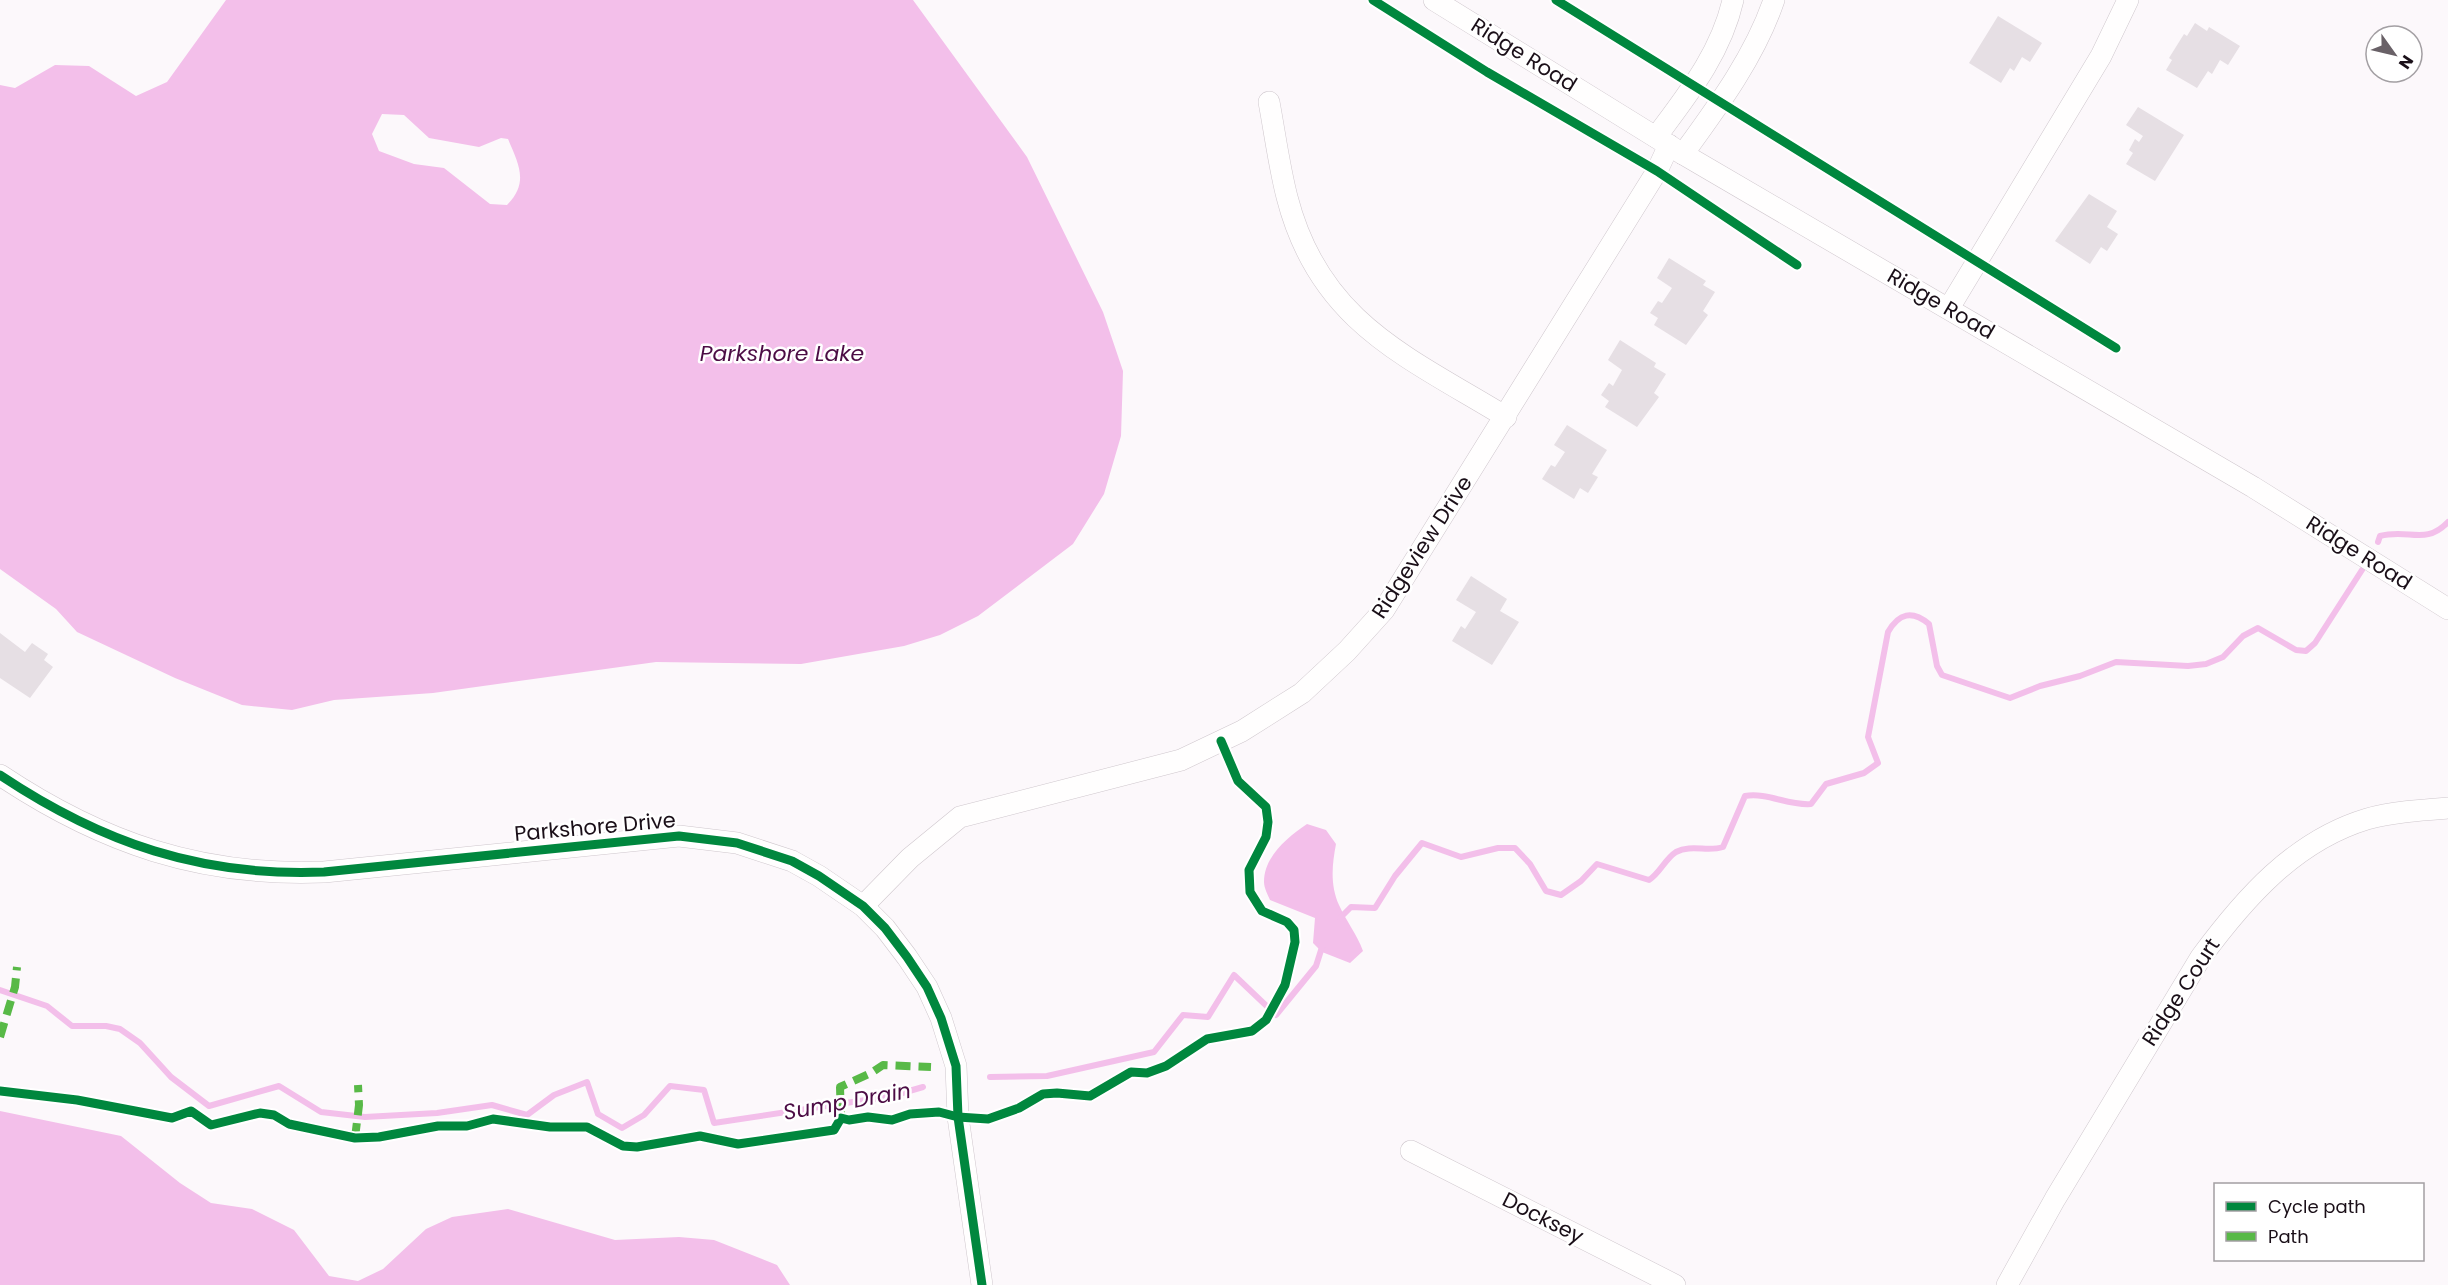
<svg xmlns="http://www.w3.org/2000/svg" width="2448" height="1285" font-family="Poppins,sans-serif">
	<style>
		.water { fill: #f3bfea; fill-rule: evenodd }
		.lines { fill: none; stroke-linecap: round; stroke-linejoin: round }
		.stream { stroke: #f3bfea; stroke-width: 6 }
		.building { fill: #e6dfe4 }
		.minor-casing { stroke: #cfc7cd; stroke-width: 22 }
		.minor { stroke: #fffefe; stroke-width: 21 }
		.quiet { stroke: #58b947; stroke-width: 8; stroke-dasharray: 15 8; stroke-linecap: butt }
		.cycleway-casing { stroke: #fff; stroke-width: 13 }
		.cycleway { stroke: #00873e; stroke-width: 9 }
		.labels { text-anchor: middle; stroke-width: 5; stroke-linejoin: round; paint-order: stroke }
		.street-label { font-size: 21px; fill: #1a0f18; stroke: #fff }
		.water-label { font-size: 22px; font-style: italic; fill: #4c0c45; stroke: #fff }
	</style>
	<rect width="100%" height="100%" fill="#fcf8fb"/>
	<g class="water">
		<path d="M 226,0 L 913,0 L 1027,157 L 1103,312 L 1123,371 L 1121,436 L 1104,494 L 1073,544 L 978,616 L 940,635 L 904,646 L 801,664 L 656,662 L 433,693 L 334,700 L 292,710 L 242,705 L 175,678 L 77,632 L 56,609 L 0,569 L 0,85 L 15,88 L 55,65 L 89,66 L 136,96 L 167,82 ZM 382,114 L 404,115 L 429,138 L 479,147 L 501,138 L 508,139 C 519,165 529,183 507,205 L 490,204 L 444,168 L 414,164 L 379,151 L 372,134 Z"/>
		<path d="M 1307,824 L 1326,830 L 1336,844 C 1332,865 1330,885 1339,905 C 1346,921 1357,934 1363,951 L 1350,963 L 1322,952 L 1313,943 L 1315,918 L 1270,900 C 1268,895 1264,888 1264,882 C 1264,856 1288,837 1307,824 Z"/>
		<polygon points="0,1111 121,1136 180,1183 211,1203 252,1209 294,1230 329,1276 358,1281 383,1269 426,1229 452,1217 508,1209 615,1240 679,1237 714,1240 777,1265 790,1285 0,1285"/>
	</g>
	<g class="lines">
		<g class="stream">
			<path d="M 2378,542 L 2380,536 C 2409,528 2425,546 2448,522"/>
			<path d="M 1340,918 L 1351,907 L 1375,908 L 1395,876 L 1422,843 L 1461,857 L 1498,848 L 1515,848 L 1530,864 L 1546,891 L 1561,895 L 1581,881 L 1597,864 L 1649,880 C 1660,873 1665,859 1676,852 C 1691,844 1708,852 1723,847 L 1745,796 C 1767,792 1789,806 1811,804 L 1826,784 L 1864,773 L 1878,763 L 1868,737 L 1888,632 C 1899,613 1912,610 1929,624 L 1937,666 L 1942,675 L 2010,698 L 2040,686 L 2080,676 L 2116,662 L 2188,666 L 2206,664 L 2223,657 L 2243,636 L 2258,628 L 2296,650 L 2306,651 L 2315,643 L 2362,570"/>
			<polyline points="0,990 47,1006 72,1026 106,1026 120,1029 140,1043 171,1077 209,1106 279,1086 321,1112 365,1117 437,1113 492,1105 527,1115 554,1095 587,1082 598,1114 622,1128 644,1115 670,1086 704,1090 714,1123 892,1096 923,1087"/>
			<polyline points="990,1077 1047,1076 1154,1052 1183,1015 1208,1017 1234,975 1276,1015 1316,966 1323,944"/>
		</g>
	</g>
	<g class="building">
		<polygon points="1998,16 2042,43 2030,62 2022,57 2014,71 2010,68 2001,83 1969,63"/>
		<polygon points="2195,23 2207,31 2209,27 2240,46 2228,65 2220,60 2212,74 2208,71 2197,88 2166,70 2172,60 2169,58 2184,34 2187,36"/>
		<polygon points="2138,107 2184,135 2155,181 2126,164 2133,153 2129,150 2135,139 2139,142 2143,136 2126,125"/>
		<polygon points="2089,194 2117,211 2107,227 2118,234 2107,251 2101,247 2090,264 2055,241"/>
		<polygon points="1669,258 1706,281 1703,285 1715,292 1703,311 1708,315 1686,345 1654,325 1658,318 1650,313 1658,301 1662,303 1672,288 1657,278"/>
		<polygon points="1620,340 1656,363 1654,367 1666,374 1654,393 1659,397 1637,427 1605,407 1609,401 1601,395 1609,383 1613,386 1622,370 1608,360"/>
		<polygon points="1567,425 1607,450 1592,474 1598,477 1588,493 1580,488 1574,499 1542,479 1551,465 1555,467 1565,452 1554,445"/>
		<polygon points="1471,576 1507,599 1500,611 1519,622 1492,665 1452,641 1461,626 1465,629 1476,612 1456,600"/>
		<polygon points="0,633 25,652 32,643 48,654 44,660 53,667 30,698 0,678"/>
	</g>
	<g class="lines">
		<defs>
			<g id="minor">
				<polyline points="1434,0 1683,154 2253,487 2448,609"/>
				<path d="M 1269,102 C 1275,134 1279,166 1287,197 C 1319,322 1406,356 1506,417"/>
				<path d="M 1656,137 C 1688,94 1721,53 1733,0"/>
				<path d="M 1683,154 C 1718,106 1755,56 1774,0"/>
				<polyline points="1949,308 2101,56 2128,0"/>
				<path d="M 0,775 C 102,843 201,877 324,872 L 679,836 L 737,843 L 792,861 L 819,876 L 863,906 L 885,928 L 907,957 L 927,987 L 941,1018 L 956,1066 L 958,1117 L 982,1285"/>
				<polyline points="863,906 910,858 960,817 1181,760 1242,731 1302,693 1347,651 1384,610 1657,171 1669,145"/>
				<polyline points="1411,1151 1675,1285"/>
				<path d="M 2007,1285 L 2055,1199 L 2201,957 C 2244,899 2294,841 2367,819 C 2392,812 2421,810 2448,808"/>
			</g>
		</defs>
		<use href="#minor" class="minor-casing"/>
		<use href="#minor" class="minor"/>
		<g class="quiet">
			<polyline points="0,1037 15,987 17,967"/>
			<polyline points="841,1118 840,1087 871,1073 883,1065 931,1067"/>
			<polyline points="355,1138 359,1105 358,1085"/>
		</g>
		<defs>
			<g id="cycleway">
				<polyline points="1373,0 1487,72 1657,171 1797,265"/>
				<polyline points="1556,0 2116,348"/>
				<path d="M 0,775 C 102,843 201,877 324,872 L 679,836 L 737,843 L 792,861 L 819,876 L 863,906 L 885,928 L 907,957 L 927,987 L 941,1018 L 956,1066 L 958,1117 L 982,1285"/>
				<polyline points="0,1091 77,1100 172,1118 191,1111 211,1125 260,1113 274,1115 289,1124 355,1138 379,1137 438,1126 467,1126 493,1119 550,1127 587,1127 623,1146 637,1147 700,1136 738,1144 834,1130 841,1118 849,1120 868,1117 892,1120 910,1114 939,1112 958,1117 988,1119 1019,1108 1043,1094 1057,1093 1090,1096 1131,1072 1147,1073 1166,1066 1207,1039 1252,1031 1266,1020 1285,985 1295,942 1294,930 1287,922 1262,911 1250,892 1249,870 1266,837 1268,822 1266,807 1238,781 1221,741"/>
			</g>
		</defs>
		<use href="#cycleway" class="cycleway-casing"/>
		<use href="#cycleway" class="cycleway"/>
	</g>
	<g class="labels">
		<g class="street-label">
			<text transform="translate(1524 55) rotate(32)" y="7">Ridge Road</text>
			<text transform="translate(1941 304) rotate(30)" y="7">Ridge Road</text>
			<text transform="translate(1422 547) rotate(-57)" y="7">Ridgeview Drive</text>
			<text transform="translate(2359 553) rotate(32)" y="7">Ridge Road</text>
			<text transform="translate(595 827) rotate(-5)" y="7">Parkshore Drive</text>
			<text transform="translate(2181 992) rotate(-57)" y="7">Ridge Court</text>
			<text transform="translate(1543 1218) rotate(27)" y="7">Docksey</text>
		</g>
		<g class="water-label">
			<text x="782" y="361">Parkshore Lake</text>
			<text transform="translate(847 1101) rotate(-10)" y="8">Sump Drain</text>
		</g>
	</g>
	<rect x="2214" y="1183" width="210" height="78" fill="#ffffff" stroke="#a39fa3" stroke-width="1.5"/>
	<rect x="2226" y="1202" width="30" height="9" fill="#00873e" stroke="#a39fa3" stroke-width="1.5"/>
	<text x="2268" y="1213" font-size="18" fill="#1a0f18">Cycle path</text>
	<rect x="2226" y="1232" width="30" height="9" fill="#58b947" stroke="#a39fa3" stroke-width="1.5"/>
	<text x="2268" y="1243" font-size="18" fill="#1a0f18">Path</text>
	<g transform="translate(2394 54) rotate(124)"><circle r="28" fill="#ffffff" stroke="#a39fa3" stroke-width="1.5"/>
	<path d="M0-4.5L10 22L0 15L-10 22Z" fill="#696167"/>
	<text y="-9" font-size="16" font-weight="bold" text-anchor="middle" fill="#1a0f18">N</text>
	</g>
</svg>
